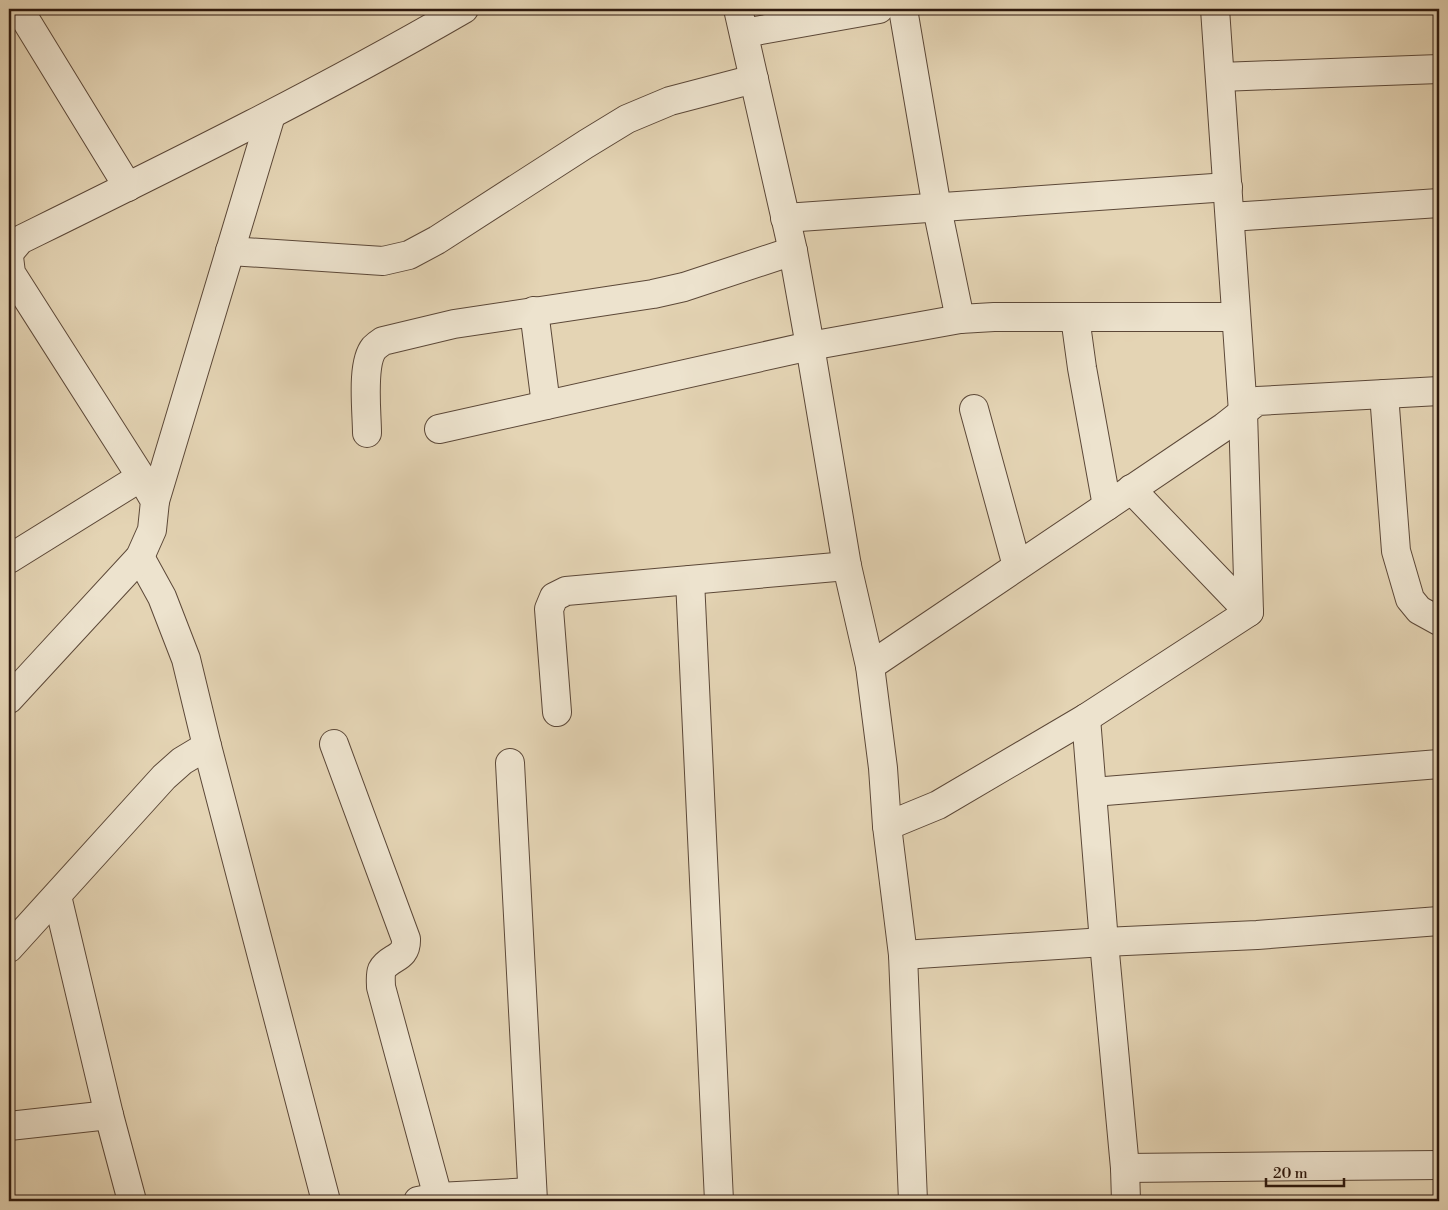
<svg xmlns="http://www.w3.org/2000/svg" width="1448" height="1210" font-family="'Libre Bodoni',serif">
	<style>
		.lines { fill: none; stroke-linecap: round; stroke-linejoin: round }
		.minor-casing { stroke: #5c4838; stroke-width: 30 }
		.tertiary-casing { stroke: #5c4838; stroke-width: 30 }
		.minor { stroke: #ede3ce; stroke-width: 28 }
		.tertiary { stroke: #ede3ce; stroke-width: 28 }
	</style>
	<rect width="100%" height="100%" fill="#e4d4b4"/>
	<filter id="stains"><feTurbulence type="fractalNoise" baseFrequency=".004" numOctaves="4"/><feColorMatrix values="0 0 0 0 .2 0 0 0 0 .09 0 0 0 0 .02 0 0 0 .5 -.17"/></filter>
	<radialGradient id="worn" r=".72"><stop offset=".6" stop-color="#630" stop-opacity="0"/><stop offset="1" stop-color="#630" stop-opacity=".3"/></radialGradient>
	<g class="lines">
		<defs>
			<g id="minor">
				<polyline points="19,9 128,187"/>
				<polyline points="738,9 793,251 810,346 847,566 870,666 883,768 887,826 903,955 913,1201"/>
				<polyline points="903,9 937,208 960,319"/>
				<polyline points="744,33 879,9"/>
				<polyline points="1220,77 1439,69"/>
				<polyline points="1230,217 1439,203"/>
				<polyline points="785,218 1228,187"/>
				<polyline points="230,251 383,261 409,255 437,240 586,144 627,119 670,101 754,79"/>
				<polyline points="534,311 546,405"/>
				<polyline points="1075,317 1082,368 1107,506"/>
				<polyline points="1384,394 1396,551 1410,599 1419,610 1439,621"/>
				<polyline points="974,409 1017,566"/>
				<polyline points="439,429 810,346 960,319 994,317 1236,317"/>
				<path d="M 367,433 C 367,412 361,364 374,348 C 376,346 380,343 383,341 L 454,324 L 653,294 L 684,287 L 793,251"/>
				<polyline points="1131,489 1249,612"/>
				<polyline points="155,501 271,115"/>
				<polyline points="140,557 162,597 186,659 207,746 326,1201"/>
				<polyline points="9,559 141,477"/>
				<polyline points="690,580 719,1201"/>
				<polyline points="870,666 1224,427 1257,401 1439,391"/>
				<polyline points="557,712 549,609 554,597 566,591 847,566"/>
				<polyline points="1086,718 1104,942 1125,1168 1126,1201"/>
				<path d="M 334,744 L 406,939 C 407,960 389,956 382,970 C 380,975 381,982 381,987 L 438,1197"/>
				<polyline points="510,763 533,1201"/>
				<polyline points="1093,792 1439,764"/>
				<polyline points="887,826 938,805 1086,718 1249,612 1243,412 1215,9"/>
				<polyline points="57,896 109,1115 132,1201"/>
				<polyline points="9,948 164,777 182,761 207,746"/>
				<polyline points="903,955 1104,942 1257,935 1439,921"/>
				<polyline points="9,1126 109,1115"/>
				<polyline points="1125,1168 1439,1165"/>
				<polyline points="418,1201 438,1197 532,1192"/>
			</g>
			<g id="tertiary">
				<path d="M 9,253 L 20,240 C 170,166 319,93 464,9"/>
				<polyline points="9,257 11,273 141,477 155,501 152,530 140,557 9,699"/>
			</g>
		</defs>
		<use href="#minor" class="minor-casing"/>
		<use href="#tertiary" class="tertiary-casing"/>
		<use href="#minor" class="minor"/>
		<use href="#tertiary" class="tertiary"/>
	</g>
	<rect width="1448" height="1210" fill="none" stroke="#e4d4b4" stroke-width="30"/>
	<rect x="10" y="10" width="1428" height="1190" fill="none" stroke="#2e190e" stroke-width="2.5"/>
	<rect x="15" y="15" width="1418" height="1180" fill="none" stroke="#2e190e"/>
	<path d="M1266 1178v8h78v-8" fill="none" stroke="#2e190e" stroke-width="2.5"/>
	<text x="1273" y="1178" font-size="15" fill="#2e190e" stroke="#ede3ce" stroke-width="4" paint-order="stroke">20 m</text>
	<rect width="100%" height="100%" filter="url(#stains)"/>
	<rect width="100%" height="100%" fill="url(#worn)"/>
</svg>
